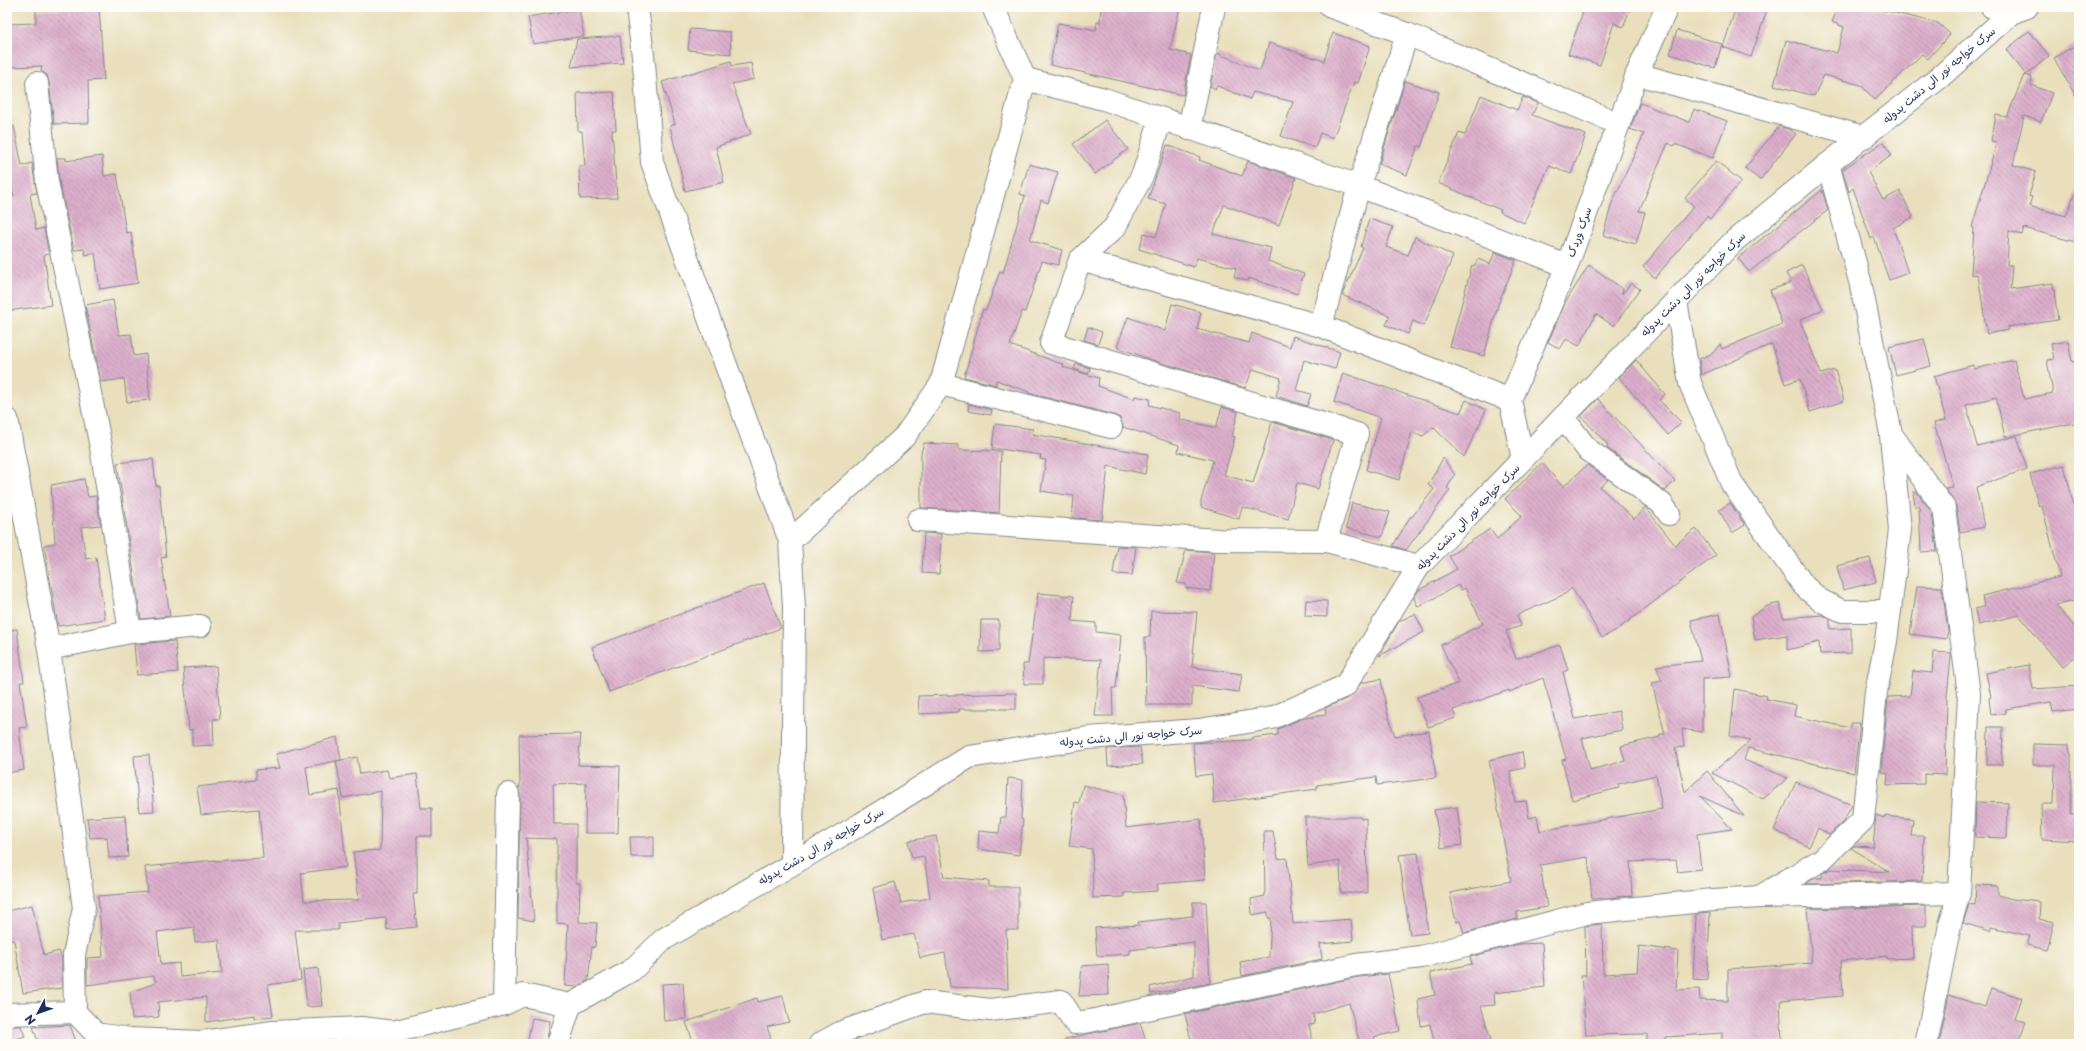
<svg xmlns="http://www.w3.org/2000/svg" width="2086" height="1051" font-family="'Playpen Sans','Playpen Sans Arabic',sans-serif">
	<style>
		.building { fill: url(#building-back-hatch); fill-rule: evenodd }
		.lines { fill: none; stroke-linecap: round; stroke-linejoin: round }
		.minor-casing { stroke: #82878d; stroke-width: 24 }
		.major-casing { stroke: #82878d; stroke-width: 24 }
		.minor { stroke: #fff; stroke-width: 22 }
		.major { stroke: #fff; stroke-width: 22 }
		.labels { text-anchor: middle; stroke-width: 4; stroke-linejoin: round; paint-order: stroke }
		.street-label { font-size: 11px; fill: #1b2f5e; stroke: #fdfcf7 }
	</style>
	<defs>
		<pattern id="building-back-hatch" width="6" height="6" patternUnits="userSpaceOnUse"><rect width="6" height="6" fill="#dcaecb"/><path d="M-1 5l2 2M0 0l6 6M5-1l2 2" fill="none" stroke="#b28ea8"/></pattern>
	</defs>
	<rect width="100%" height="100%" fill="#fdfcf7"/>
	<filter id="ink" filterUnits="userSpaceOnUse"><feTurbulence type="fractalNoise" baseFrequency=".025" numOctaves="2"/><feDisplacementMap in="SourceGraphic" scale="8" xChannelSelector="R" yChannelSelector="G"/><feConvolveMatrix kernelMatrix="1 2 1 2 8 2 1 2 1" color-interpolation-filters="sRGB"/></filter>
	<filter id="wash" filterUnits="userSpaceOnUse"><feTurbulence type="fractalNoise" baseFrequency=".012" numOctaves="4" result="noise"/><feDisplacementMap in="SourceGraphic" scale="16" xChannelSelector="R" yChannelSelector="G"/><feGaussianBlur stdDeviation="0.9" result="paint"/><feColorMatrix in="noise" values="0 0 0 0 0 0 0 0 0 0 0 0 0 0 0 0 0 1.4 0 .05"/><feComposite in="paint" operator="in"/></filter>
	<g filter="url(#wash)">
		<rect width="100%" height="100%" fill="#e9dfbc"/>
		<g id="blocks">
			<g class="building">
				<polygon points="73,7 99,7 104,80 88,81 89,123 54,124 49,82 47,75 41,71 42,66 8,67 7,24 36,23 36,10 73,9"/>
				<polygon points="1101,7 1180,7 1170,50 1191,55 1183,95 1050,65 1058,23 1096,30 1097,22 1100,23"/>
				<polygon points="1575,7 1631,7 1623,27 1614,23 1600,65 1568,54 1583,12"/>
				<polygon points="1736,7 1768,7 1751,57 1723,47"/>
				<polygon points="1838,7 1870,7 1938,23 1950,34 1928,59 1922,54 1875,100 1861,85 1824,75 1814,96 1774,85 1786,40 1837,53 1844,27 1832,22"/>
				<polygon points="579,9 584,36 533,44 528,17"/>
				<polygon points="690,29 730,32 731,54 688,50"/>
				<polygon points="1677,30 1722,44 1715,68 1670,54"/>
				<polygon points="2029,31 2049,56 2026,75 2006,50"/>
				<polygon points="1333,33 1370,46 1358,83 1354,82 1333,138 1320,133 1315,148 1281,136 1293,102 1253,92 1250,99 1217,86 1216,89 1210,86 1217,53 1260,71 1269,43 1324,61"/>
				<polygon points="620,36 623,63 571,67 577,39"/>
				<polygon points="2079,43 2079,102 2054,58"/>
				<polygon points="731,61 732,66 751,63 754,79 732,84 751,134 716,147 724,182 685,191 670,126 675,124 662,82"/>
				<polygon points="2024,75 2032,77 2031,85 2052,93 2041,122 2024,116 2013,165 2036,172 2029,196 2032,197 2029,206 2066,216 2079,184 2079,243 2024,228 2022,235 2009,231 2007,265 2012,265 2010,289 2053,283 2058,320 2007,327 2008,330 1987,334 1978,275 1971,274 1974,228 1972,227 1997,142 1991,141 1996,115 2007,117"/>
				<polygon points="1405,81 1439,92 1421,147 1418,146 1407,175 1379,164"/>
				<polygon points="614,92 616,130 612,130 617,198 580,199 579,166 585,166 582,131 578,131 577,93"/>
				<polygon points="1481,95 1517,110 1523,97 1538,103 1532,115 1586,135 1571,174 1549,166 1524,223 1500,212 1501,210 1438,183 1459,133 1465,135"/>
				<polygon points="1640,103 1689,122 1694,109 1727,121 1713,158 1675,144 1674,146 1668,143 1639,211 1645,212 1636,244 1603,235 1612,203 1644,134 1630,129"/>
				<polygon points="1105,120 1128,149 1095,174 1073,144"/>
				<polygon points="14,126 22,166 32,163 37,193 30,194 36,230 44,228 49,254 44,255 51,305 7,311 7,197 14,196 7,170 7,127"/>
				<polygon points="1779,126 1791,130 1796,134 1760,180 1745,168"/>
				<polygon points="1883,142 1892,155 1868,172 1883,200 1900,191 1913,217 1893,228 1908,273 1889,280 1874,237 1871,239 1853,188 1849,192 1843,173 1843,169"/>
				<polygon points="1167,145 1200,157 1199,160 1242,176 1248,161 1296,178 1279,225 1224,205 1213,234 1271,248 1268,261 1304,274 1297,294 1249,278 1248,281 1234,277 1236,268 1197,258 1194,267 1139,249 1144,233 1156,237 1166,204 1148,199"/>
				<polygon points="102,156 104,176 117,174 126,233 131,232 138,283 100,289 95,253 85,255 84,249 74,250 59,180 57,158 66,158 66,161"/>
				<polygon points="1716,161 1741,181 1710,219 1707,216 1655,278 1643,267 1694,206 1685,198"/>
				<polygon points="1029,164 1058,172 1048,203 1041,200 1030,240 1062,250 1058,265 1042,261 1025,312 1022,311 1010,345 1064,365 1063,367 1099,378 1098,386 1134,399 1135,396 1150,399 1149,405 1180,413 1179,419 1216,428 1222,407 1238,412 1232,436 1235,437 1224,475 1253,483 1272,422 1333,440 1318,489 1297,483 1288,519 1242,507 1239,519 1201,507 1201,501 1213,460 1178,452 1179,445 1123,427 1120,418 1114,415 1028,393 1029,392 996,380 996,385 964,377 983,309 986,310 1000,271 1003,273 1025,196 1020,194"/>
				<polygon points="1822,190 1828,210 1749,272 1738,258"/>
				<polygon points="1369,219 1393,227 1386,247 1408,255 1415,237 1453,256 1424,326 1413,321 1408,334 1386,325 1390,316 1342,295 1363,248 1361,247"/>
				<polygon points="1495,252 1516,260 1498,305 1484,356 1450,347 1472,265 1474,266 1478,259 1490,264"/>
				<polygon points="1589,265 1623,289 1622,294 1631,283 1640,289 1614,326 1596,314 1579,346 1566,339 1560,349 1548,342 1565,303"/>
				<polygon points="1802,265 1823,309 1800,320 1821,374 1835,370 1844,401 1810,412 1800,379 1785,384 1772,344 1701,375 1699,359 1713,353 1720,344 1722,349 1782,324 1770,290 1791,283 1786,273"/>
				<polygon points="113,300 119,335 131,334 134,356 146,354 150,400 127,402 124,379 101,382 85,305"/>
				<polygon points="1172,304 1201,312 1197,329 1249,343 1252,333 1290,347 1293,336 1340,352 1335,369 1304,360 1296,390 1311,394 1307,406 1276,396 1281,378 1253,369 1245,388 1152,360 1117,347 1128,317 1165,331"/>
				<polygon points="1088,327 1102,332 1098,344 1084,340"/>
				<polygon points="1924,339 1931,366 1896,375 1889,347"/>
				<polygon points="2068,341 2072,362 2079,361 2079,422 2005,437 1996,397 1966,405 1977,446 2017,436 2027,469 1976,487 1984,527 1960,532 1956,506 1945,488 1953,487 1934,423 1946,420 1934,376 1973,365 1974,369 2014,360 2024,399 2053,393 2047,360 2054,359 2051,344"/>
				<polygon points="1636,360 1665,394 1659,400 1681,422 1668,435 1619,377"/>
				<polygon points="1076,364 1090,368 1088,374 1074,369"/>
				<polygon points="1343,373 1460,413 1466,400 1486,410 1464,457 1433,427 1423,436 1412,432 1399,480 1366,470 1381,418 1334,402"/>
				<polygon points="1598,399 1675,481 1665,491 1606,447 1608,445 1581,416"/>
				<polygon points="969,404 992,410 991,415 968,411"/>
				<polygon points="995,424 1033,429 1032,434 1148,454 1145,474 1108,466 1102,520 1072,518 1074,496 1041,491 1046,460 1040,459 1041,455 992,448"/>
				<polygon points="924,443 958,445 958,450 1001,451 999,513 921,508 921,453"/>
				<polygon points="1443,458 1455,475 1447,488 1450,490 1406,550 1393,546 1410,517 1412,517 1434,489 1428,485"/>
				<polygon points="153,459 156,486 159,486 166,557 161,558 170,616 141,619 117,463"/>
				<polygon points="1542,463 1563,487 1587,465 1608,480 1600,487 1634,519 1645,507 1675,545 1696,529 1716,555 1618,629 1602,638 1572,588 1565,594 1517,615 1521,626 1506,631 1516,659 1560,645 1568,670 1563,672 1575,719 1619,711 1622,730 1582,738 1590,770 1625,761 1621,746 1660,737 1660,734 1665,734 1652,683 1662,681 1656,666 1701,661 1691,620 1720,614 1732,677 1702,679 1702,732 1682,729 1684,747 1675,748 1685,792 1707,771 1744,816 1700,796 1732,829 1697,834 1701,869 1678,872 1676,860 1630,862 1632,896 1592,899 1588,857 1540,865 1547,907 1517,912 1517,919 1464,933 1460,921 1456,922 1450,893 1511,881 1489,760 1522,752 1525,768 1510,771 1515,802 1526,801 1529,818 1537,816 1540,831 1662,809 1656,775 1618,784 1619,788 1572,800 1562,760 1566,759 1543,678 1509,692 1509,690 1453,710 1456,718 1428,727 1417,697 1459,683 1441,645 1483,624 1465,588 1461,590 1458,585 1418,607 1414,598 1419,590 1457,569 1449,556 1490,529 1497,539 1522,516 1505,499"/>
				<polygon points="2064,465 2076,514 2079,514 2079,600 2056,605 2079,632 2079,653 2062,667 2019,615 1978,625 1975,609 1984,607 1982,596 2060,577 2042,506 2039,507 2030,474"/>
				<polygon points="84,479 88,497 96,496 101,525 81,527 86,559 96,557 105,619 58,626 44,545 55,543 51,485"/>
				<polygon points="1913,492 1917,492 1932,513 1937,551 1921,552 1919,506 1915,507"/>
				<polygon points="1352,503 1390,512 1382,537 1346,528"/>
				<polygon points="1730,503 1745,525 1732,533 1719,510"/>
				<polygon points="924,533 941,534 939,574 922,573"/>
				<polygon points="1117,546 1136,547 1132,575 1113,574"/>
				<polygon points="1186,550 1214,552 1210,591 1186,588 1186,584 1177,583"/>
				<polygon points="1870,558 1876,582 1843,590 1837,566"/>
				<polygon points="764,583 781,628 609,692 592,647"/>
				<polygon points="1917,586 1942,587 1948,631 1946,639 1910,634"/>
				<polygon points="1038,593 1074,596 1072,621 1096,623 1096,632 1121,635 1116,688 1112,688 1113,716 1095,716 1101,660 1043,658 1043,684 1024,684 1023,664 1028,664"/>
				<polygon points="1306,600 1327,601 1327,617 1305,616"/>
				<polygon points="1780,603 1783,618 1823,615 1830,619 1830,629 1851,628 1851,653 1820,654 1819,642 1787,650 1787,635 1755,640 1751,617 1767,606"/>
				<polygon points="1151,611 1197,612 1192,667 1242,674 1239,692 1192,686 1192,705 1146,705 1145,637 1150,637"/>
				<polygon points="1415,614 1424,632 1379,656 1399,621"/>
				<polygon points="981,620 999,620 999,651 980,652"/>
				<polygon points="17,629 24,682 20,682 27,727 19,728 24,770 7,773 7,630"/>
				<polygon points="175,641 178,672 137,675 134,644"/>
				<polygon points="1934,652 1951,653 1951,657 1947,696 1945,775 1924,774 1924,784 1887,785 1888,773 1881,772 1888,697 1910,696 1913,671 1932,673"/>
				<polygon points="2029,665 2033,689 2079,686 2079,709 2053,712 2051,702 2006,709 2006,713 1991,715 1989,698 1991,697 1986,673"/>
				<polygon points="216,666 220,719 213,719 214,745 192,746 192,729 189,730 183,668"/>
				<polygon points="1381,679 1387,711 1395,736 1429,731 1436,778 1377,785 1376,777 1317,785 1317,789 1214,803 1212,774 1196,776 1193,743 1251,740 1251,738 1278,735 1278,729 1303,718 1326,715 1325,708 1350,697 1361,683"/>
				<polygon points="1735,689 1767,696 1766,699 1796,705 1794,716 1851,728 1851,723 1860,723 1854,773 1748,748 1744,760 1788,778 1763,799 1712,773 1751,740 1730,736"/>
				<polygon points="1016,693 1016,709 959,709 959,712 919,714 918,696"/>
				<polygon points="1988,727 2003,727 2002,765 1987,765"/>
				<polygon points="581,734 578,765 620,766 618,833 585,833 586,783 553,784 554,824 576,824 576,883 580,883 579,922 597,923 595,947 592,947 588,980 576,987 565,986 568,924 557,923 557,839 526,838 534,921 518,918 520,794 518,787 520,787 519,735"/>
				<path d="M 337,737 L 341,760 L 306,767 L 310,795 L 339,790 L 346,867 L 301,873 L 304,901 L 359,900 L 353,852 L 380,850 L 381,791 L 343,798 L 336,761 L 357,757 L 360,774 L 387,770 L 389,778 L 417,774 L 421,808 L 432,808 L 432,836 L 417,836 L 417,894 L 413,894 L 417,927 L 387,930 L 386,918 L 338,923 L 338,930 L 295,930 L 301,980 L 268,985 L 273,1016 L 254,1018 L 254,1015 L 206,1022 L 206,997 L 158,1002 L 159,1017 L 132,1019 L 130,992 L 156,983 L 154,976 L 87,985 L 87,958 L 103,957 L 98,896 L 148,892 L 145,867 L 215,860 L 215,861 L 263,858 L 259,809 L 201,815 L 197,787 L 256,780 L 256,770 L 280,768 L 276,754 ZM 194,927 L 195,942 L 219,940 L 222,973 L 180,977 L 179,963 L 161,965 L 157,932 Z"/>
				<polygon points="2033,744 2069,745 2070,753 2071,753 2071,815 2079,815 2079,841 2042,839 2041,804 2054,804 2055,765 2033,765"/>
				<polygon points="1140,747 1143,764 1108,766 1107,749"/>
				<polygon points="149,755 154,811 139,812 134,756"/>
				<polygon points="1008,778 1023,780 1021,819 1023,820 1019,855 978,849 979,831 999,833 1001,817 1006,817"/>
				<polygon points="1796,782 1852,805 1843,822 1829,835 1818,828 1809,847 1774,830"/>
				<polygon points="1083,785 1123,795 1126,828 1201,819 1205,880 1157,884 1158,891 1124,893 1124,897 1093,898 1092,849 1069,846 1075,802 1079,803"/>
				<polygon points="1976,802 2008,803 2007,838 1975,837"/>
				<polygon points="1457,807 1462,845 1441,848 1434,810"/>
				<polygon points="125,815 128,857 109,858 107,837 90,838 87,818"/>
				<polygon points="1876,815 1884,818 1884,816 1913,819 1911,836 1924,836 1922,881 1806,884 1815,878 1822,878 1822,874 1830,869 1890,872 1851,848 1854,846 1873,847"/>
				<polygon points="1305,817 1360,817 1361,819 1366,818 1367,893 1341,893 1340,861 1308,866"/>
				<polygon points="1264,831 1273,831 1278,859 1287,858 1293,924 1351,919 1353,941 1320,944 1322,959 1242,976 1240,962 1269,957 1271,918 1268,918 1268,912 1252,915 1251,899 1265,896"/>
				<polygon points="936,836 944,877 989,881 989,887 1018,887 1018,930 1006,930 1008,989 950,987 945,953 920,958 914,934 882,940 873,888 895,882 901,903 930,898 924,856 912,858 908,841"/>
				<polygon points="630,837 654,837 654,857 631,857"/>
				<polygon points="1418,853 1428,933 1410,935 1399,855"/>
				<polygon points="1976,885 1998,886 1998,895 2012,899 2040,902 2039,919 2054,923 2047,950 2027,945 2030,936 1991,927 1990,931 1963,923 1969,904 1975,905"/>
				<polygon points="1193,902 1206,902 1210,983 1151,994 1150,987 1194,976 1194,942 1130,950 1130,954 1097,956 1095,928 1139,925 1138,922 1193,916"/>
				<polygon points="32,905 44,955 59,951 62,959 62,988 23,993 14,940 7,941 7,911"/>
				<polygon points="1926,906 1926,926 1912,926 1913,958 1887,959 1887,956 1841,961 1843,996 1780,1001 1782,1042 1762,1043 1762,1042 1722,1041 1722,1033 1666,1037 1666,1044 1647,1044 1647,1034 1586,1035 1581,975 1586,975 1585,926 1602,924 1603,974 1637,972 1639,946 1678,951 1676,990 1699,989 1700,1000 1728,1001 1728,969 1812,963 1807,909"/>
				<polygon points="1710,913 1707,980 1693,979 1696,914"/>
				<polygon points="1542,943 1545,987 1494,993 1495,1005 1481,1006 1492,1044 1435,1044 1430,1024 1421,1026 1418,999 1435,995 1430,973 1472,964 1470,957 1519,944"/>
				<polygon points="1108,964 1109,995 1079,996 1082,966"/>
				<polygon points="318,968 322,1006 307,1007 303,970"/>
				<polygon points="1388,974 1400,1031 1374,1037 1376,1044 1360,1044 1349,1003 1313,1014 1315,1024 1309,1025 1313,1044 1192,1044 1185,1014 1358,977"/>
				<polygon points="683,983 686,1019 664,1021 662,984"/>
				<polygon points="1991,988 2022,998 2015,1018 2026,1022 2018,1044 1939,1044 1949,995 1985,1007"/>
				<polygon points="783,996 789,1022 767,1027 773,1044 694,1044 686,1022 757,998 758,1002"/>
				<polygon points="532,1018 550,1021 546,1044 527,1044"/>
				<polygon points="1140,1023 1147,1044 1066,1044 1065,1039"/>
				<polygon points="70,1025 77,1044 39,1044 33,1027"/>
				<polygon points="7,1026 21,1026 25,1036 7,1043"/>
			</g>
		</g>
	</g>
	<g filter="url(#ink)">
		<use href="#blocks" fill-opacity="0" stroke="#82878d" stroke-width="1"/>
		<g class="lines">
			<defs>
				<g id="minor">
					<polyline points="637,7 644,64 652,162 790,541"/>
					<polyline points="1331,7 1407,34 1619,124"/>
					<polyline points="1992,7 2011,13"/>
					<polyline points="1637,74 1864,137"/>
					<polyline points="1025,79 1104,99 1359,186 1567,266"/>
					<polyline points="37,83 47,182 101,447 130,632"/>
					<polyline points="1161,119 1143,174 1115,227 1080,260 1051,343 1357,434 1326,541"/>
					<polyline points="1189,129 1214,7"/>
					<polyline points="1828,164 1860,281 1891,434 1944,508 1969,694 1959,893 1950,925 1926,1044"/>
					<polyline points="1080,260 1321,326 1510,400"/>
					<polyline points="1676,301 1690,383 1732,484 1804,586 1820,600 1842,611 1890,611"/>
					<polyline points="1321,326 1359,186 1407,34"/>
					<polyline points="941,384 1111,427"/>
					<polyline points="1563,417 1587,449 1662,504 1669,514"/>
					<polyline points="7,419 49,649 84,908 74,955 75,1012"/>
					<polyline points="1523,459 1510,400 1567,266 1637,74 1667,7"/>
					<polyline points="918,520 1218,540 1326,541 1419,566"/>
					<polyline points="49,649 130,632 200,626"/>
					<polyline points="792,864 794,607 790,541 905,436 941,384 1025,79 993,7"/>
					<polyline points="1761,896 1821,860 1863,820 1876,692 1886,641 1900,530 1891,436"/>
					<polyline points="504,1004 508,794"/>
					<polyline points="362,1028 363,1044"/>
					<polyline points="558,1044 570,1005"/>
					<polyline points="820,1044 842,1032 925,1002 990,1010 1061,1001 1075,1023 1090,1021 1356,965 1421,957 1587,913 1713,900 1760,897 1959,893"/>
				</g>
				<polyline id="major" points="7,1014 75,1012 96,1034 130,1039 202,1042 273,1032 362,1028 393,1032 504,1004 523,995 570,1005 632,970 664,939 861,824 969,757 1088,738 1199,730 1272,718 1345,686 1419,566 1734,241 1828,164 1939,78 2011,13 2027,7"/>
			</defs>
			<use href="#minor" class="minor-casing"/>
			<use href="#major" class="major-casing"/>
			<use href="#minor" class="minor"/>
			<use href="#major" class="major"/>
		</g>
	</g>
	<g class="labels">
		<g class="street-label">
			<text transform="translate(1939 75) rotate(-40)" y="4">سرک خواجه نور الی دشت پدوله</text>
			<text transform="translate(1579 232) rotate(-70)" y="4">سرک وردک</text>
			<text transform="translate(1693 284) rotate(-45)" y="4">سرک خواجه نور الی دشت پدوله</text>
			<text transform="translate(1468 517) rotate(-46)" y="4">سرک خواجه نور الی دشت پدوله</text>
			<text transform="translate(1131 736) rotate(-5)" y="4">سرک خواجه نور الی دشت پدوله</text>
			<text transform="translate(821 846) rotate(-30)" y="4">سرک خواجه نور الی دشت پدوله</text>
		</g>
	</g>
	<rect width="2086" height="1051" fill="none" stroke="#fdfcf7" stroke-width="24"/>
	<g transform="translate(38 1013) rotate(229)" stroke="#fdfcf7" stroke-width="3" paint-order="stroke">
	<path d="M0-3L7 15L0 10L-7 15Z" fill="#1b2f5e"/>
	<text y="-6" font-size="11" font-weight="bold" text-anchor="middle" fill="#1b2f5e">N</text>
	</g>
</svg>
